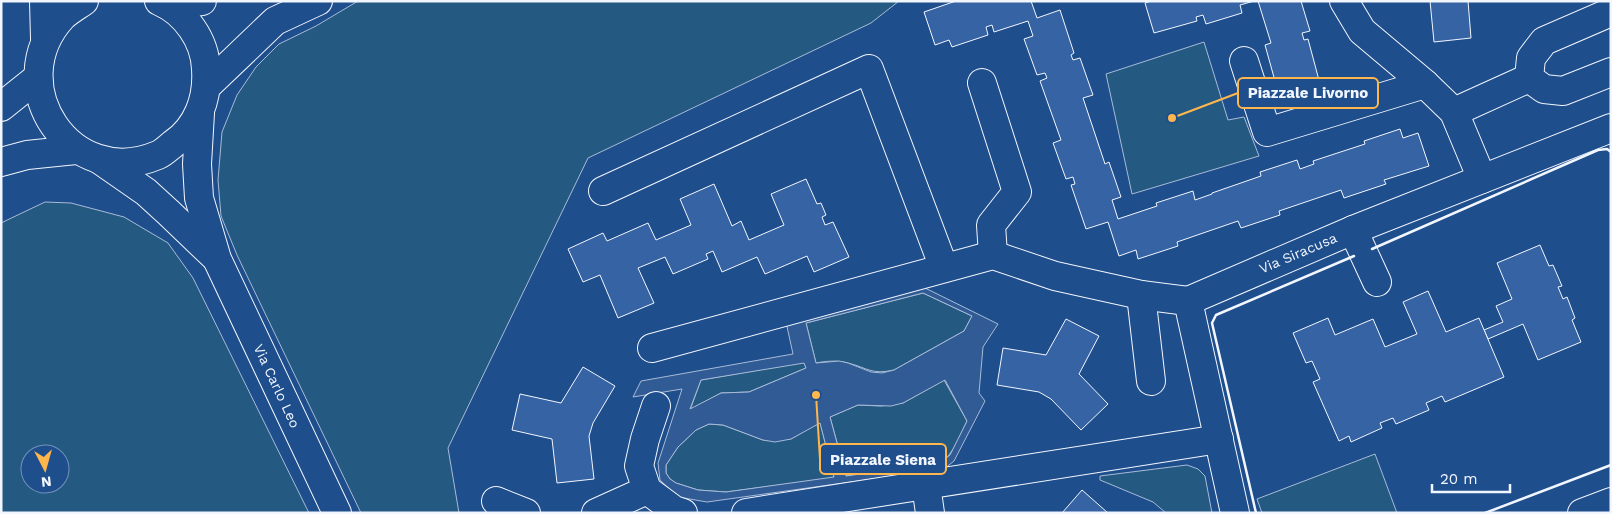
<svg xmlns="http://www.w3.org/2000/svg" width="1612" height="514" font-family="'Work Sans',sans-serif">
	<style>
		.green { fill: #245a82; stroke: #a8bbd7; fill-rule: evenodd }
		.parking { fill: #305b95; stroke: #a8bbd7; fill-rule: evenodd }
		.building { fill: #3563a3; stroke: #f2f6ff }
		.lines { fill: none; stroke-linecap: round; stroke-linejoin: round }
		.minor-casing { stroke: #f2f6ff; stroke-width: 30 }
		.major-casing { stroke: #f2f6ff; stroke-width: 30 }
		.minor { stroke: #1f4e8c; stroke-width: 28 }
		.major { stroke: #1f4e8c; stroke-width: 28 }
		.wall { stroke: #f2f6ff; stroke-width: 2.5 }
		.labels { text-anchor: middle; stroke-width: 4; stroke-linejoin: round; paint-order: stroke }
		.street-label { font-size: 14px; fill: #f2f6ff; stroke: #1f4e8c }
		.leader { fill: none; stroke: #ffb74d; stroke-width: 2 }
		.callout-dot { fill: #ffb74d; stroke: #1f4e8c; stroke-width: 2 }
		.callout { fill: #1f4e8c; stroke: #ffb74d; stroke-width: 2 }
		.callout-label { font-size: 15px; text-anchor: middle; font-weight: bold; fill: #f2f6ff }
	</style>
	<rect width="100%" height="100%" fill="#1f4e8c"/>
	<g class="green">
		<polygon points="358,1 899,1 871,23 588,158 448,448 459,513 361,513 237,255 221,216 218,180 222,132 237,95 256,67 279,44 316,26"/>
		<polygon points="1204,42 1228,120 1244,117 1259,156 1132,194 1106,74"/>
		<path d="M 45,202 L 71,203 L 124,217 L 168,243 L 193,278 L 309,513 L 1,513 L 1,223 ZM 30,454 L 60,454 L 60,484 L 30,484 Z"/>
		<path d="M 923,293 L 972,316 L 964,331 L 894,370 C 871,375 868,368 848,363 C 837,360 826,361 816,363 L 806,323 Z"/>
		<polygon points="804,362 806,368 749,392 721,393 690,410 701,380"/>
		<path d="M 944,380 L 967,421 C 960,435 954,454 940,463 L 846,476 L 830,417 L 858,405 L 881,406 L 903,403 Z"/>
		<polygon points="820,422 834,478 726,492 698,490 676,483 670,479 666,473 666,465 678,447 696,430 709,424 723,425 763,440 791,439"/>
		<polygon points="1375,454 1397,513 1262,513 1257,499"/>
		<polygon points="1187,465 1198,469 1205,476 1212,513 1166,513 1153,502 1100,480 1100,476"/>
	</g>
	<path class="parking" d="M 921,286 L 998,324 L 983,347 L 979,393 L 985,401 L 954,461 L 944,469 L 707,502 L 678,497 L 660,480 L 658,463 L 682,389 L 633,397 L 641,381 L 793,354 L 786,322 ZM 923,293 L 972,316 L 964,331 L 894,370 L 882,373 L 871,372 L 848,363 L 839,361 L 816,363 L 806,323 ZM 804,363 L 806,368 L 749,392 L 721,393 L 690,409 L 701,380 ZM 945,380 L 967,421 L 950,455 L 940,463 L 846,476 L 830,417 L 858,405 L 891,406 L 903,403 ZM 820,423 L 834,477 L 726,492 L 698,490 L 676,483 L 670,479 L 666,473 L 666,465 L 678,447 L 696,430 L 709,424 L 723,425 L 763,440 L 775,442 L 791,439 Z"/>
	<g class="building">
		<polygon points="956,1 1031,1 1037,18 1060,10 1074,53 1071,55 1073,60 1080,58 1093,95 1083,98 1105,164 1109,162 1121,197 1112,200 1118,219 1157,206 1156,203 1193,191 1195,200 1212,194 1212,193 1261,176 1260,172 1297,160 1300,169 1314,164 1313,161 1365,144 1364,141 1400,129 1403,138 1418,133 1429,166 1384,180 1386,184 1344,198 1341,190 1279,211 1280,215 1241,228 1238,221 1177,242 1178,246 1138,259 1136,250 1119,256 1108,222 1086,229 1071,185 1075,184 1073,177 1066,179 1053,143 1061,140 1040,81 1047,78 1045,73 1037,75 1024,39 1033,36 1028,21 994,32 992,25 986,27 988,35 952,47 949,40 935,45 924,12"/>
		<polygon points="1151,1 1254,1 1240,5 1242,13 1206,24 1203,15 1196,17 1197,21 1154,33 1145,3"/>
		<polygon points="1258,1 1301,1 1310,31 1302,33 1304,40 1308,39 1320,84 1289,93 1284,79 1275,81 1265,45 1271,43"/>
		<polygon points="1430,1 1468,1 1471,38 1434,42"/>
		<polygon points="806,179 817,204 821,203 826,215 822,217 825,225 833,222 849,257 814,272 807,256 765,274 757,257 722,272 713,251 706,254 708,259 673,274 665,257 638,268 654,303 618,318 600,275 583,282 568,249 603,233 607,241 648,223 656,240 691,225 680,199 714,184 732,226 741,221 749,240 784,225 771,194"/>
		<polygon points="1540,245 1549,266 1553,265 1562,286 1558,287 1563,299 1567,297 1575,318 1572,320 1581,342 1538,360 1523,324 1488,339 1484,330 1503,322 1496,306 1512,299 1497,263"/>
		<polygon points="1428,291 1446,332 1479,318 1504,377 1445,402 1442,396 1426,403 1429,410 1396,424 1393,418 1380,423 1382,428 1351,442 1349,436 1339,441 1313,382 1320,379 1312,361 1306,363 1293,333 1328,318 1335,335 1373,319 1385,347 1417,334 1403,302"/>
		<polygon points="1066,319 1099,336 1079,374 1108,404 1081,430 1051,399 1039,392 997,385 1003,348 1046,355"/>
		<polygon points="583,367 615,386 593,423 589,436 594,479 557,483 552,439 512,430 520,394 561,403"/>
		<polygon points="1082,490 1108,513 1062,513"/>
	</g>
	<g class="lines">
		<defs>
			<g id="minor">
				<polyline points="44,1 45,39"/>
				<polyline points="1344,1 1362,31 1425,84 1454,112 1482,179"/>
				<polyline points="1611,12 1544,41 1531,58 1529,78 1544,89 1563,91 1611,72"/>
				<polyline points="1244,61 1267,132 1425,84"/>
				<polyline points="982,83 1017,192 991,225 993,255"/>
				<polyline points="1454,112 1529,78"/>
				<polyline points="200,113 197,164 199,198 217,259 337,513"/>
				<polyline points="100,160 146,192 169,213 215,257"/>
				<polyline points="603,191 869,69 944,268"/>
				<polyline points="1353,230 1377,282"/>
				<polyline points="1141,295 1151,381"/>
				<polyline points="652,348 993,255 1055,276 1141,295 1188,301"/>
				<polyline points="656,406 645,439 639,466 647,490 674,510 683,513"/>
				<polyline points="926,485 930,513"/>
				<polyline points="496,501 526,513"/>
				<polyline points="596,513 647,490"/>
				<polyline points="746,513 1219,439"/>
				<polyline points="1235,513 1188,301 1353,230 1611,128"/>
				<polyline points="1582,513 1611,502"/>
			</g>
			<g id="major">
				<path d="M 84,1 C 77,6 68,11 62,17 C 0,85 71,192 158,155 C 163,153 168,148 173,144 C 198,127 208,98 206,69 C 205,40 185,12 159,1"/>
				<polyline points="167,5 202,1"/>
				<polyline points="207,86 275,21 318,1"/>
				<polyline points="1,107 36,79"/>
				<polyline points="1,162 27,155 76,150"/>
			</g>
		</defs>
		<use href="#minor" class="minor-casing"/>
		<use href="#major" class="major-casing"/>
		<use href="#minor" class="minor"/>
		<use href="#major" class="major"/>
		<g class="wall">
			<polyline points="1372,249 1598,150 1607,149 1611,152"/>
			<polyline points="1256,513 1212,323 1216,315 1354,256"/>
			<polyline points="1485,513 1611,465"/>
		</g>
	</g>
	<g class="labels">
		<g class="street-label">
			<text transform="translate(1298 253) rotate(-23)" y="5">Via Siracusa</text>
			<text transform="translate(277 386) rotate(65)" y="5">Via Carlo Leo</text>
		</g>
	</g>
	<path class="leader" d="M1172 118L1238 93M816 395L820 459"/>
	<g class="callout-dot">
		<circle cx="1172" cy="118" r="5"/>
		<circle cx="816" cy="395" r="5"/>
	</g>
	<g class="callout">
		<rect x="1238" y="78" width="140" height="30" rx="5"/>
		<rect x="820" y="444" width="126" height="30" rx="5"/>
	</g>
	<g class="callout-label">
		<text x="1308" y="98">Piazzale Livorno</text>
		<text x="883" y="465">Piazzale Siena</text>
	</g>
	<rect width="1612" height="514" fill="none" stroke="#f2f6ff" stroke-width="5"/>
	<g transform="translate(45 469) rotate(174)"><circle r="24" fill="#1f4e8c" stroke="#7391ba"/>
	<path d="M0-4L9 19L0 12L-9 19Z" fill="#ffb74d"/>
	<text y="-8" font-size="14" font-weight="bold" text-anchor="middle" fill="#f2f6ff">N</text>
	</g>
	<path d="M1432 484v8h78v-8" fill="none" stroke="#f2f6ff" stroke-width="2.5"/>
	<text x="1440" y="484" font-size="15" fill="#f2f6ff" stroke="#1f4e8c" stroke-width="4" paint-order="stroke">20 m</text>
</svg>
